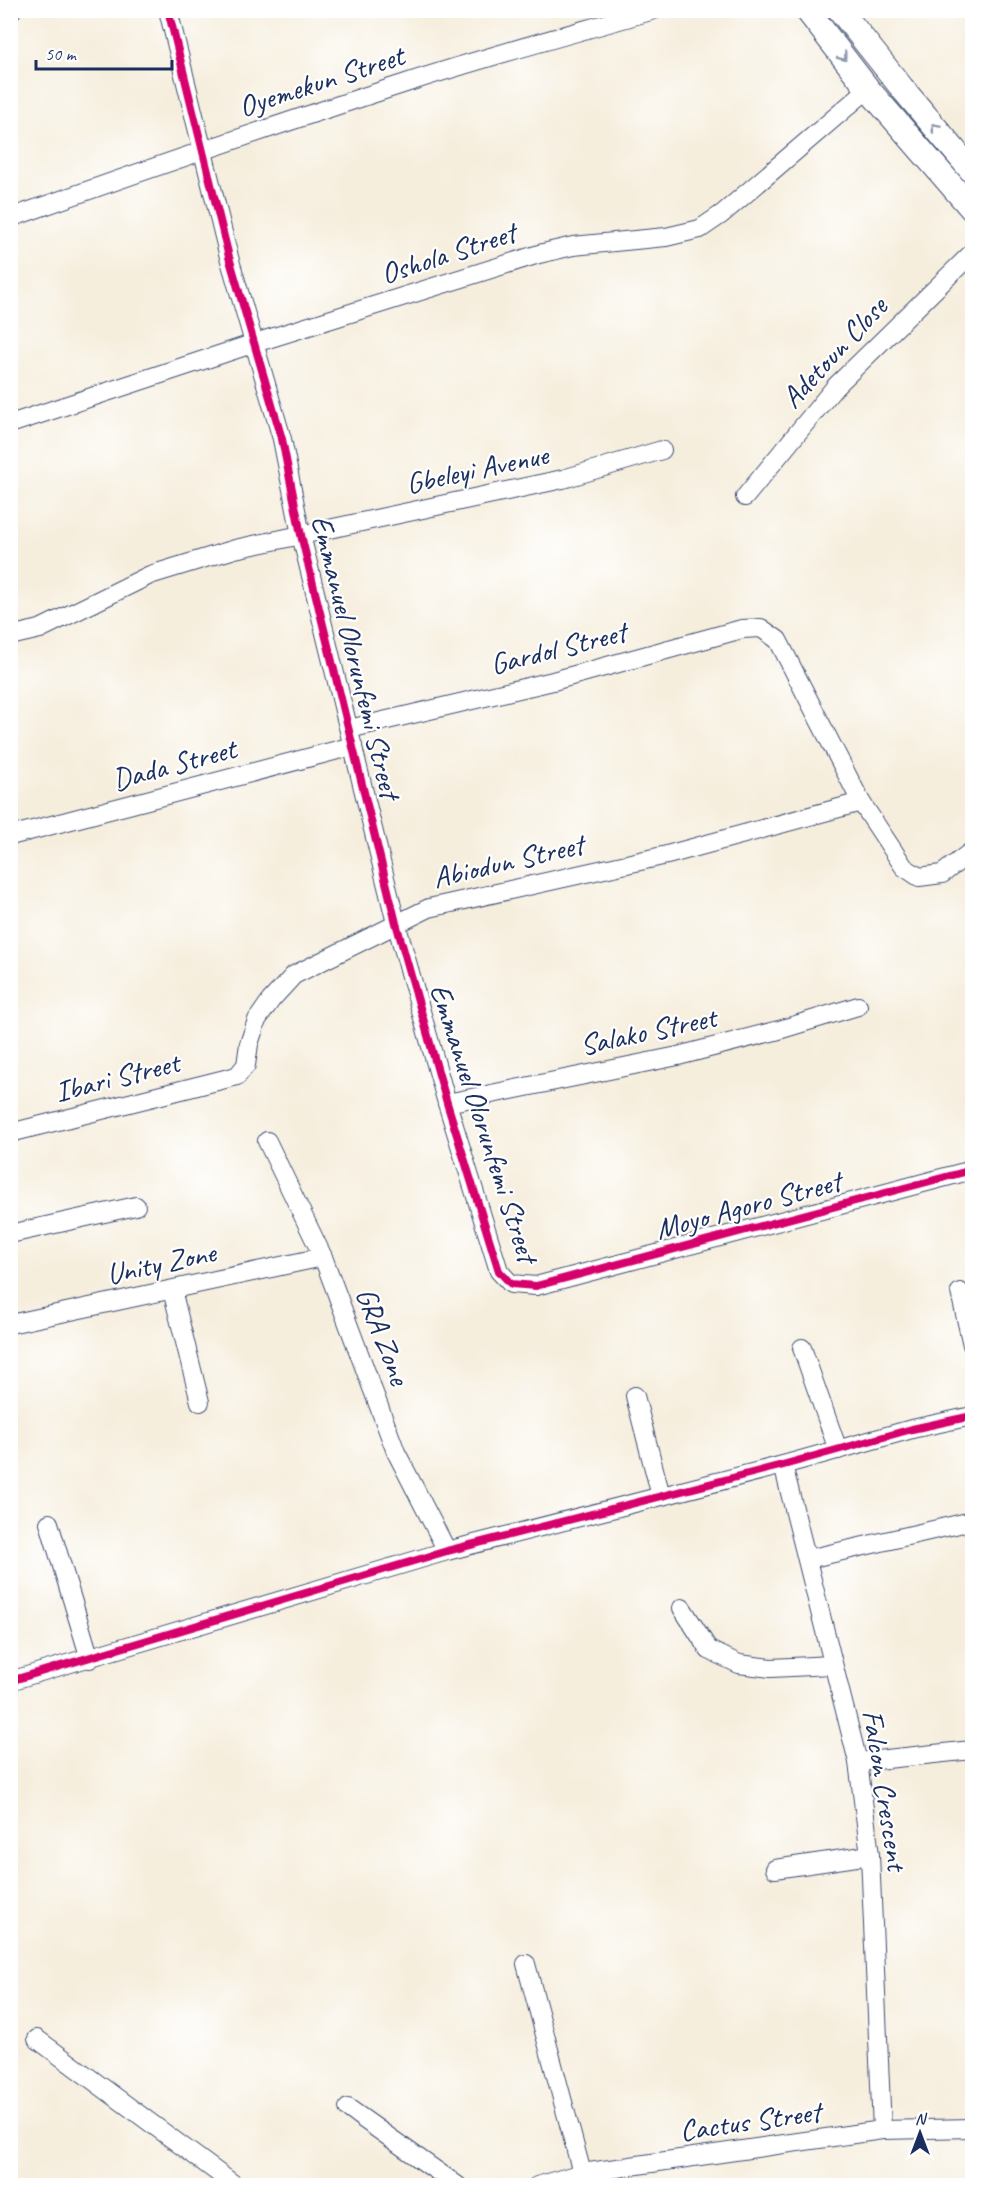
<svg xmlns="http://www.w3.org/2000/svg" width="983" height="2196" font-family="Caveat,sans-serif">
	<style>
		.lines { fill: none; stroke-linecap: round; stroke-linejoin: round }
		.minor-casing { stroke: #3c4c71; stroke-width: 20 }
		.major-casing { stroke: #3c4c71; stroke-width: 26 }
		.minor { stroke: #fff; stroke-width: 18 }
		.major { stroke: #fff; stroke-width: 24 }
		.cycleway-casing { stroke: #fff; stroke-width: 11 }
		.cycleway { stroke: #d6006c; stroke-width: 8 }
		.oneway { stroke: #8d97ae }
		.labels { text-anchor: middle; stroke-width: 4.5; stroke-linejoin: round; paint-order: stroke }
		.street-label { font-size: 30px; fill: #1b2f5e; stroke: #fff }
	</style>
	<rect width="100%" height="100%" fill="#fff"/>
	<filter id="ink" filterUnits="userSpaceOnUse"><feTurbulence type="fractalNoise" baseFrequency=".0167" numOctaves="2"/><feDisplacementMap in="SourceGraphic" scale="12" xChannelSelector="R" yChannelSelector="G"/><feConvolveMatrix kernelMatrix="1 2 1 2 8 2 1 2 1" color-interpolation-filters="sRGB"/></filter>
	<filter id="wash" filterUnits="userSpaceOnUse"><feTurbulence type="fractalNoise" baseFrequency=".008" numOctaves="4" result="noise"/><feDisplacementMap in="SourceGraphic" scale="24" xChannelSelector="R" yChannelSelector="G"/><feGaussianBlur stdDeviation="1.35" result="paint"/><feColorMatrix in="noise" values="0 0 0 0 0 0 0 0 0 0 0 0 0 0 0 0 0 1.4 0 .05"/><feComposite in="paint" operator="in"/></filter>
	<g filter="url(#wash)">
		<rect width="100%" height="100%" fill="#f6eedd"/>
	</g>
	<g filter="url(#ink)">
		<g class="lines">
			<defs>
				<g id="minor">
					<polyline points="168,10 229,257 282,439 301,535 396,923 447,1103 499,1271 511,1284 536,1286 972,1170"/>
					<polyline points="10,11 12,10"/>
					<path d="M 10,218 C 142,171 273,126 406,83 C 488,56 571,34 654,10"/>
					<polyline points="10,424 255,343 539,254 573,246 666,237 700,229 722,214 868,89"/>
					<polyline points="745,497 835,387 972,253"/>
					<polyline points="10,636 40,629 150,575 235,549 563,479 662,450"/>
					<polyline points="349,729 553,681 742,629 761,628 778,640 861,802 904,867 919,877 942,874 972,851"/>
					<polyline points="10,836 353,746"/>
					<polyline points="447,1103 678,1056 779,1030 858,1006"/>
					<polyline points="10,1133 237,1076 246,1065 249,1044 257,1020 271,1000 294,975 429,908 667,855 861,802"/>
					<polyline points="267,1141 323,1257 396,1452 447,1551"/>
					<polyline points="10,1234 136,1206"/>
					<polyline points="172,1290 200,1402"/>
					<polyline points="960,1292 972,1345"/>
					<polyline points="10,1324 323,1257"/>
					<polyline points="802,1348 838,1450"/>
					<polyline points="635,1396 661,1496"/>
					<polyline points="783,1465 858,1762 870,1855 882,2130"/>
					<polyline points="49,1523 90,1659"/>
					<polyline points="808,1559 972,1521"/>
					<polyline points="682,1608 709,1650 739,1664 771,1668 832,1665"/>
					<polyline points="10,1681 447,1551 783,1465 912,1429 972,1416"/>
					<polyline points="858,1762 972,1750"/>
					<polyline points="775,1869 870,1855"/>
					<polyline points="526,1964 582,2173"/>
					<polyline points="37,2039 236,2186"/>
					<polyline points="348,2108 458,2186"/>
					<polyline points="537,2186 582,2173 882,2130 972,2128"/>
				</g>
				<g id="major">
					<polyline points="807,10 868,89 972,209"/>
					<polyline points="840,10 902,88 972,171"/>
				</g>
			</defs>
			<use href="#minor" class="minor-casing"/>
			<use href="#major" class="major-casing"/>
			<use href="#minor" class="minor"/>
			<use href="#major" class="major"/>
			<defs>
				<g id="cycleway">
					<polyline points="168,10 229,257 282,439 301,535 396,923 447,1103 499,1271 511,1284 536,1286 972,1170"/>
					<polyline points="10,1681 447,1551 783,1465 912,1429 972,1416"/>
				</g>
			</defs>
			<use href="#cycleway" class="cycleway-casing"/>
			<use href="#cycleway" class="cycleway"/>
		</g>
		<defs><path id="oneway-chevron" d="M-2-3.5L2.5 0L-2 3.5" fill="none" stroke-width="1.6" stroke-linecap="round" stroke-linejoin="round" transform="scale(1.5)"/></defs>
		<g class="oneway">
			<use href="#oneway-chevron" transform="translate(843 57) rotate(52)"/>
			<use href="#oneway-chevron" transform="translate(935 127) rotate(-130)"/>
		</g>
	</g>
	<g class="labels">
		<g class="street-label">
			<text transform="translate(321 81) rotate(-18)" y="10">Oyemekun Street</text>
			<text transform="translate(448 253) rotate(-18)" y="10">Oshola Street</text>
			<text transform="translate(834 352) rotate(-47)" y="10">Adetoun Close</text>
			<text transform="translate(477 469) rotate(-12)" y="10">Gbeleyi Avenue</text>
			<text transform="translate(558 648) rotate(-14)" y="10">Gardol Street</text>
			<text transform="translate(356 657) rotate(76)" y="10">Emmanuel Olorunfemi Street</text>
			<text transform="translate(174 764) rotate(-15)" y="10">Dada Street</text>
			<text transform="translate(508 861) rotate(-13)" y="10">Abiodun Street</text>
			<text transform="translate(648 1031) rotate(-12)" y="10">Salako Street</text>
			<text transform="translate(117 1077) rotate(-14)" y="10">Ibari Street</text>
			<text transform="translate(484 1123) rotate(72)" y="10">Emmanuel Olorunfemi Street</text>
			<text transform="translate(748 1205) rotate(-15)" y="10">Moyo Agoro Street</text>
			<text transform="translate(161 1263) rotate(-12)" y="10">Unity Zone</text>
			<text transform="translate(383 1336) rotate(69)" y="10">GRA Zone</text>
			<text transform="translate(885 1790) rotate(81)" y="10">Falcon Crescent</text>
			<text transform="translate(750 2121) rotate(-8)" y="10">Cactus Street</text>
		</g>
	</g>
	<rect width="983" height="2196" fill="none" stroke="#fff" stroke-width="36"/>
	<g transform="translate(920 2133)" stroke="#ffffff" stroke-width="4.5" paint-order="stroke">
	<path d="M0-4.5L10 22L0 15L-10 22Z" fill="#1b2f5e"/>
	<text y="-9" font-size="16" font-weight="bold" text-anchor="middle" fill="#1b2f5e">N</text>
	</g>
	<path d="M36 60v9h136v-9" fill="none" stroke="#1b2f5e" stroke-width="3"/>
	<text x="45" y="60" font-size="18" fill="#1b2f5e" stroke="#ffffff" stroke-width="4.5" paint-order="stroke">50 m</text>
</svg>
